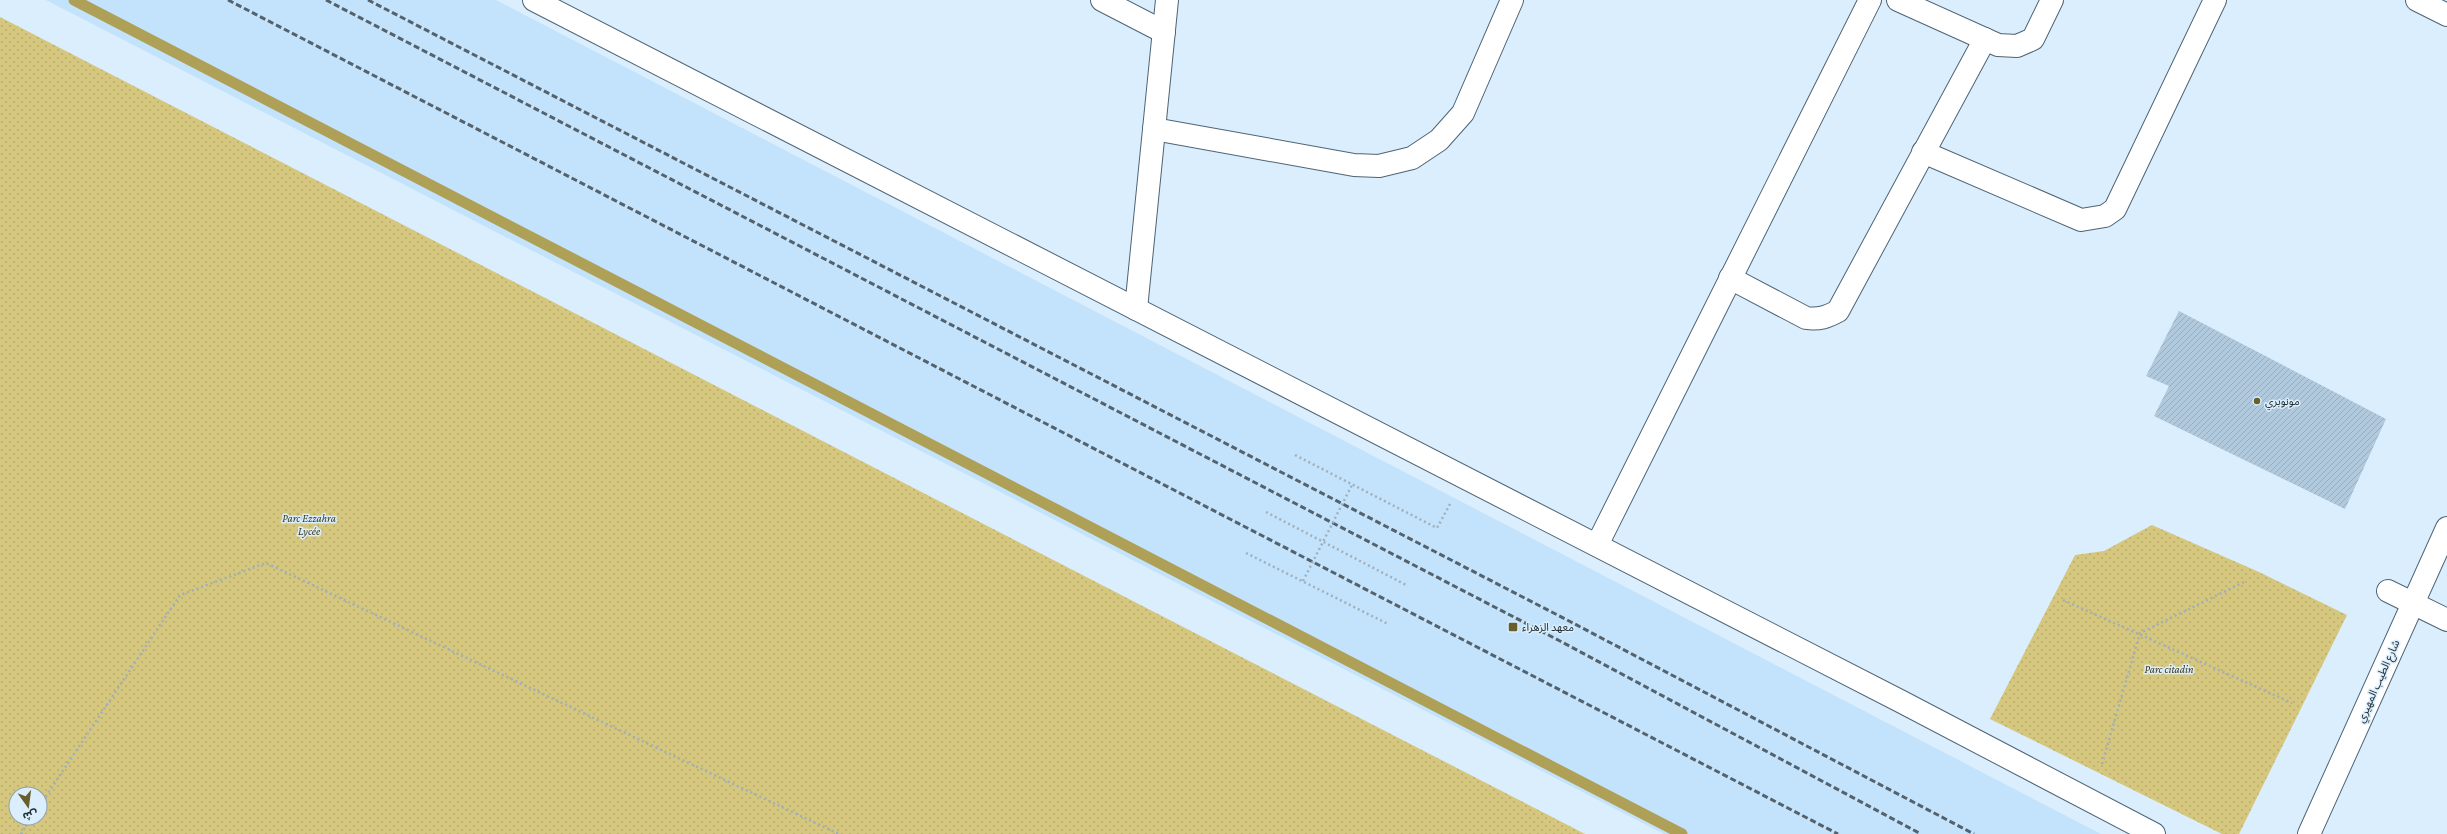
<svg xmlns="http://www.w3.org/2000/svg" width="2447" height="834" font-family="'Crimson Pro','Noto Sans Arabic',serif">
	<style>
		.built { fill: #c3e3fc }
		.park { fill: url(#park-dots); fill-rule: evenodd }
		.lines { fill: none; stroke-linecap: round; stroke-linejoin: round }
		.stream { stroke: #afa058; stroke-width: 11 }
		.building { fill: url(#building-hatch) }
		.pedestrian-casing { stroke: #4e6475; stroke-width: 24 }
		.minor-casing { stroke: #4e6475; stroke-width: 24 }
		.tertiary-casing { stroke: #4e6475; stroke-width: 24 }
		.path { stroke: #9fafbc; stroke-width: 2.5; stroke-dasharray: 2 3; stroke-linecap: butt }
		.pedestrian { stroke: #fff; stroke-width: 22 }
		.minor { stroke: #fff; stroke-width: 22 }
		.tertiary { stroke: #fff; stroke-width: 22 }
		.rail { stroke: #56626b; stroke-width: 3; stroke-dasharray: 6 3; stroke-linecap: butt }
		.path-bridge { stroke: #9fafbc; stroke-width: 2.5; stroke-dasharray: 2 3; stroke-linecap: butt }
		.poi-dot { fill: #695f2c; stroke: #daeefd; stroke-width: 1.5 }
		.labels { text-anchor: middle; stroke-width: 3; stroke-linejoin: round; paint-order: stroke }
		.poi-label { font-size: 11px; fill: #252f36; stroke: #daeefd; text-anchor: start }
		.park-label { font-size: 11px; font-style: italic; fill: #3d3616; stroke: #daeefd }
		.street-label { font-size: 11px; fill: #252f36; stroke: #daeefd }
	</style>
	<defs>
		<pattern id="park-dots" width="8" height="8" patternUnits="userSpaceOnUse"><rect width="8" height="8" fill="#d6c77e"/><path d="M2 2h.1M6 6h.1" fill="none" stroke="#b8ab6e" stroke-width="1.8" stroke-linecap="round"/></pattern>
		<pattern id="building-hatch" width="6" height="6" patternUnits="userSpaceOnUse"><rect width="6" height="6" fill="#b1c9dd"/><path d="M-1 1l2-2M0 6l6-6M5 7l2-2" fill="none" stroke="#98adbe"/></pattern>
	</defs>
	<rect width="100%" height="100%" fill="#daeefd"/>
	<polygon class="built" points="46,0 496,0 2101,834 1664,834"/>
	<g class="park">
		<path d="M 0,17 L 1585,834 L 0,834 ZM 16,794 L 40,794 L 40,818 L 16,818 Z"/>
		<polygon points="2152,525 2259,572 2347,615 2239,834 2222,834 1990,719 2075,555 2104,551"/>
	</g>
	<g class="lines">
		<polyline class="stream" points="74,0 1682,834"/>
	</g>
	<polygon class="building" points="2179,311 2386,419 2345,509 2154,416 2169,386 2146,376"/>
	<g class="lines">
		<defs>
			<polyline id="pedestrian" points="2417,0 2447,15"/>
			<g id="minor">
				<polyline points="534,0 1902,702 2154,834"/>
				<polyline points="1102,0 1164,32"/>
				<polyline points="1898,0 1998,45 2017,46 2033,39 2052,0"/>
				<polyline points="1154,129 1354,165 1379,166 1412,158 1439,140 1463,113 1512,0"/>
				<polyline points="1923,152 2081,220 2105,216 2115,209 2215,0"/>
				<path d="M 1730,278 L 1806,318 C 1819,320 1827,317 1838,311 L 1985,39"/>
				<polyline points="1136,309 1167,0"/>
				<polyline points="1597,545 1870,0"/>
				<polyline points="2388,591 2447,620"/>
			</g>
			<polyline id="tertiary" points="2309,834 2447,528"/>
		</defs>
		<use href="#pedestrian" class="pedestrian-casing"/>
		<use href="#minor" class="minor-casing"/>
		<use href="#tertiary" class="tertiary-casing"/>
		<g class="path">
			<polyline points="1295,455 1437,528 1450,504"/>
			<polyline points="1266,512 1408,586"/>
			<polyline points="1246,553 1388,624"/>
			<polyline points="2063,600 2292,703"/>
			<polyline points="2102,764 2140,633 2246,581"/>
			<polyline points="40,805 180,595 266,563 839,834"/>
			<polyline points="21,834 31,818"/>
		</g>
		<use href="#pedestrian" class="pedestrian"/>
		<use href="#minor" class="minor"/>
		<use href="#tertiary" class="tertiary"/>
		<g class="rail">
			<polyline points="228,0 1838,834"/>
			<polyline points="326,0 1560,641 1921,834"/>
			<polyline points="368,0 1571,622 1974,834"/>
		</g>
		<polyline class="path-bridge" points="1303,581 1352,485"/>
	</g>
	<g class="poi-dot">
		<circle cx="2257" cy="401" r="4"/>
		<rect x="1508" y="622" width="10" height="10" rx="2"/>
	</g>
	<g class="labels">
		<g class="poi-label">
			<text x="2265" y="405">مونوبري</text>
			<text x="1522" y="631">معهد الزهراء</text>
		</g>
		<g class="park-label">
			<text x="309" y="522">Parc Ezzahra<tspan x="309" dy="13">Lycée</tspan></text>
			<text x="2169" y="673">Parc citadin</text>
		</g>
		<g class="street-label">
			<text transform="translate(2378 681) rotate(-66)" y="4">شارع الطيب المهيري</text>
		</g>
	</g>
	<g transform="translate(28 806) rotate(166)"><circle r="19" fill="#daeefd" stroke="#92a2ad"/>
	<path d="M0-3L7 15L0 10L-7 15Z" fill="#695f2c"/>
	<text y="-6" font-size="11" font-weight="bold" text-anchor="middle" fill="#252f36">ش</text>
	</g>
</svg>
